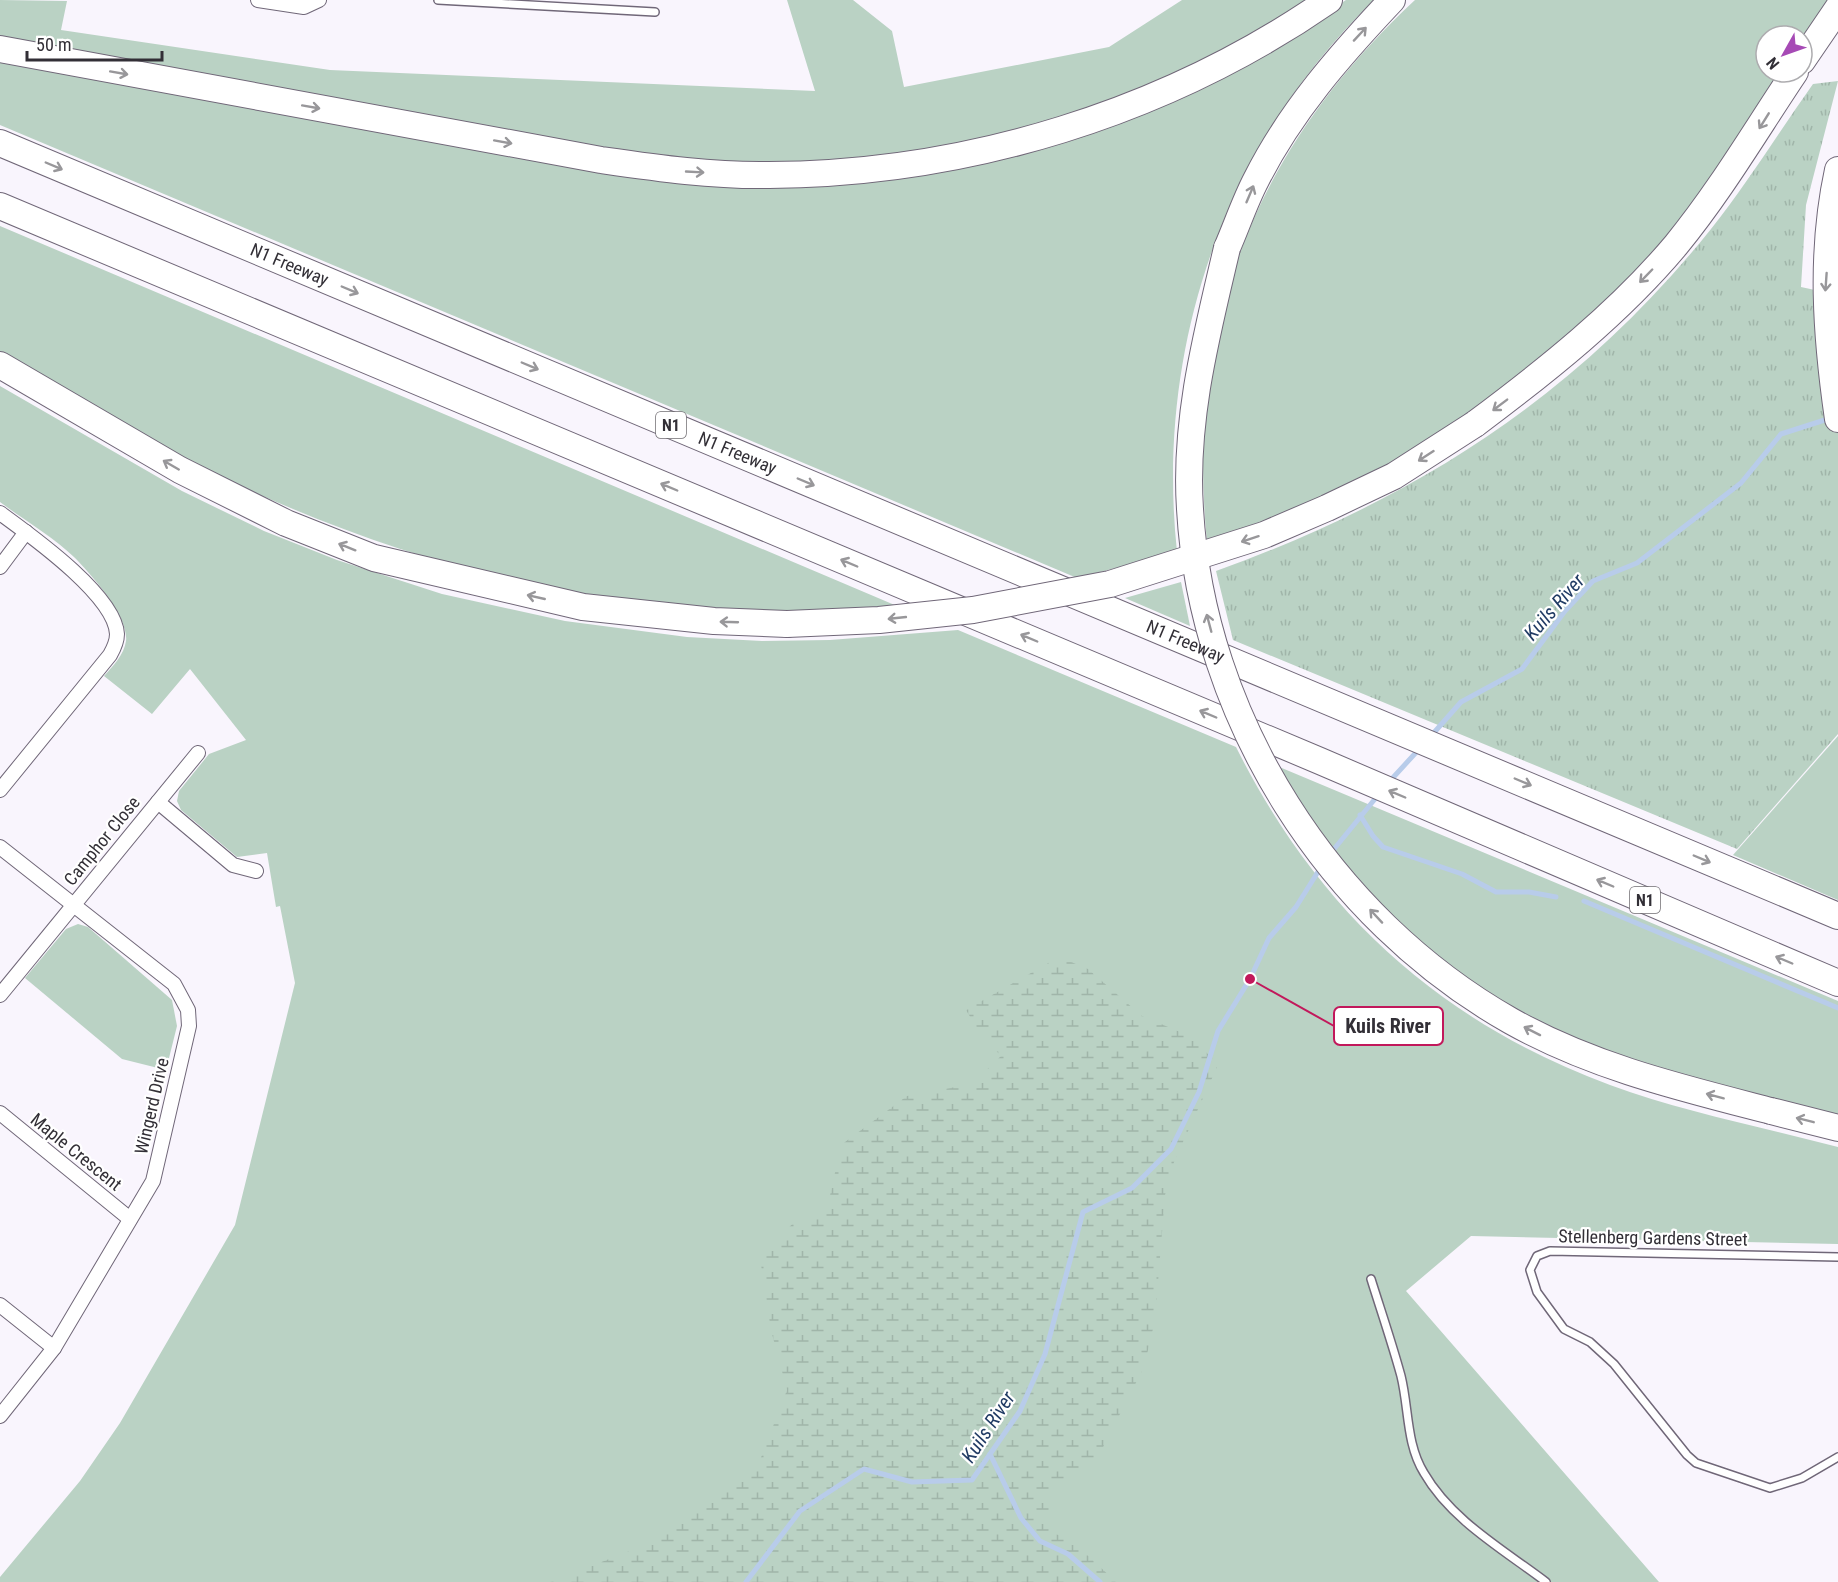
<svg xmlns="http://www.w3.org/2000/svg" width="1838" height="1582" font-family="'Roboto Condensed',sans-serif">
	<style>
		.grass { fill: #bad2c4 }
		.wetland { fill: url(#wetland-marsh) }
		.park { fill: url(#park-tufts) }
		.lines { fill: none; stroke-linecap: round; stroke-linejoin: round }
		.stream { stroke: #b8ccea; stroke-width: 5 }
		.service-casing { stroke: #706778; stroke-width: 10 }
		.minor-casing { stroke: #706778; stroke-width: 16 }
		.motorway-casing { stroke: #706778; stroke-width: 28 }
		.service { stroke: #fff; stroke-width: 7 }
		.minor { stroke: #fff; stroke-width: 14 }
		.motorway { stroke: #fff; stroke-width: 26 }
		.motorway-bridge-casing { stroke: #706778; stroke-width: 28; stroke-linecap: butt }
		.motorway-bridge { stroke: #fff; stroke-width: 26 }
		.oneway { stroke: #98979a }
		.labels { text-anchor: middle; stroke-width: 4.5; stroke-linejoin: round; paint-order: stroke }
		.shield { fill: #fff; stroke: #706d72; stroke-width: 1.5 }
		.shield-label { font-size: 16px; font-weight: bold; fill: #322f36 }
		.street-label { font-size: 18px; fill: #322f36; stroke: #fff }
		.water-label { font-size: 20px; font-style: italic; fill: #223c65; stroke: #fff }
		.leader { fill: none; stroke: #c2185b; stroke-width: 2 }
		.callout-dot { fill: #c2185b; stroke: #fff; stroke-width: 2 }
		.callout { fill: #fff; stroke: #c2185b; stroke-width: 2 }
		.callout-label { font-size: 20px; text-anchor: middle; font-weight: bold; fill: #322f36 }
	</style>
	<defs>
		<pattern id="wetland-marsh" width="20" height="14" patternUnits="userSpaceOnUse" patternTransform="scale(1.5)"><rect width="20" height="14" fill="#bad2c4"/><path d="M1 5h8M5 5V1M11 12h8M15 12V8" fill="none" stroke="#a0b5a9"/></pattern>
		<pattern id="park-tufts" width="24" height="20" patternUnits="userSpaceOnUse" patternTransform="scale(1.5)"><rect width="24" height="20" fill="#bad2c4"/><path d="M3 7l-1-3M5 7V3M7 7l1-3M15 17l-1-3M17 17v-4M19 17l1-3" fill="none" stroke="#a0b5a9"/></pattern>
	</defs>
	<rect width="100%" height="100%" fill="#f9f5fd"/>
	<g class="grass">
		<path d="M 0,0 L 67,1 L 61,30 L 330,70 L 815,91 L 787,0 L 853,0 L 892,31 L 904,87 L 1109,47 L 1182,0 L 1308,0 C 1194,78 1055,131 918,153 C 862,162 803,163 746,164 C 712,164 676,158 642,155 L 0,37 Z"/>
		<path d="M 1346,0 L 1374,0 C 1225,144 1155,346 1177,552 L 1077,578 L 0,125 L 0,54 L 662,178 L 983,161 L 1285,40 Z"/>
		<path d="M 1415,0 L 1831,0 L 1802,44 L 1802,36 L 1766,36 L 1766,72 L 1784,72 L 1687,215 L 1622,289 L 1471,416 L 1387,467 L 1299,509 L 1207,542 C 1185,324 1255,149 1415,0 Z"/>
		<path d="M 0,226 L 897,606 C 831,610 763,614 697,609 C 519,596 349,541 190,462 C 125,430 63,389 0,352 Z"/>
		<path d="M 0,386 L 182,491 L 264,531 L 337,560 L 442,594 L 565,621 L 687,637 L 762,641 L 830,640 L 958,630 L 1236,747 C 1318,911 1438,1021 1610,1085 C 1683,1112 1763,1127 1838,1147 L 1838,1244 L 1471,1236 L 1406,1291 L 1659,1582 L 0,1582 L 0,1577 L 80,1481 L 120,1423 L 235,1225 L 295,983 L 280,906 L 276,907 L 267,853 L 237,857 L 181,810 L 177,801 L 179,791 L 209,754 L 246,740 L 190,669 L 152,714 L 104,676 C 113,666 124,655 126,641 C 129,617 91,574 74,557 C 53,537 24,520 0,502 Z"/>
		<polygon points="1181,582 1190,626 1125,598"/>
		<polygon points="1838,736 1838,900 1733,855"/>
		<path d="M 1277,766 L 1838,1001 L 1838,1115 C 1765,1096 1690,1079 1619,1055 C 1475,1006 1349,900 1277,766 Z"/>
		<polygon points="78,924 88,927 172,1000 177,1026 166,1070 122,1059 25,978 66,929"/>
	</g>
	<polygon class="wetland" points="1059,957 1088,969 1142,1016 1192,1037 1218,1065 1174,1162 1165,1195 1155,1320 1144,1367 1099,1455 1049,1495 1050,1530 1080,1548 1116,1582 550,1582 658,1540 757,1468 787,1390 771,1330 760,1258 795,1221 826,1214 841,1145 907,1096 972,1084 1001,1056 980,1033 966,1010"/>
	<path class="park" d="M 1838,81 L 1806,205 L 1801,287 L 1838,295 L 1838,734 L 1737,849 L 1233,640 L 1216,571 C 1416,499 1577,396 1711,229 C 1747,184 1779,132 1813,84 Z"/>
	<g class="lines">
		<g class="stream">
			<polyline points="1431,736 1461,702 1522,669 1565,611 1593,581 1637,563 1741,483 1781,434 1831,418"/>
			<polyline points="1389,782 1421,747"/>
			<polyline points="1360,815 1373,836 1383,847 1462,874 1496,892 1529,892 1556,897"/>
			<polyline points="1330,854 1379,794"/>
			<polyline points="1584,901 1838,1008"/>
			<polyline points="990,1454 1021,1518 1040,1541 1068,1554 1100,1582"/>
			<polyline points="746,1582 800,1511 864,1469 912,1482 972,1480 1020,1411 1045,1354 1083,1212 1132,1188 1171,1149 1199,1092 1218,1031 1250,979 1269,938 1296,907 1321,867"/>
		</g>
		<defs>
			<g id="service">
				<polyline points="438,0 655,12"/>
				<polyline points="1838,1257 1550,1251 1537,1256 1530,1270 1537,1292 1564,1329 1590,1342 1614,1364 1687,1455 1696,1463 1770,1488 1802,1478 1838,1457"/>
				<path d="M 1371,1279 C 1381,1311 1392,1343 1401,1376 C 1409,1408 1406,1444 1424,1473 C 1451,1520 1504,1550 1546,1582"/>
			</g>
			<g id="minor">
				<polyline points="258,0 304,7 319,0"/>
				<path d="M 0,513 C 30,535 115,595 117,634 C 117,642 114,648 110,655 L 0,790"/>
				<polyline points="0,567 26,532"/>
				<polyline points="158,802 233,865 256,871"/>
				<polyline points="0,847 174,984 188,1010 189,1026 153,1181 54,1348 0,1416"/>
				<polyline points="0,995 198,753"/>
				<polyline points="0,1113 130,1219"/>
				<polyline points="0,1305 54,1348"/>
			</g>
			<g id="motorway">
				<path d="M 0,49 L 601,160 C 657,168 712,176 769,175 C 967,174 1166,113 1329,0"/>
				<polyline points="1802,61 1838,8"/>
				<path id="s1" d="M 0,143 L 1838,916"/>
				<path d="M 1838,170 C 1820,253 1826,336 1838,419"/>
				<polyline points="0,206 1320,761 1838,983"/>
				<path d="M 1227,248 C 1237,225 1245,201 1256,180 C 1290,112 1340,55 1392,0"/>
				<polyline points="0,365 180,470 286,523 374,558 583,607 714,621 787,624"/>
				<path d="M 1475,424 C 1546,371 1619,313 1676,245 C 1721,190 1756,130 1795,72"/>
				<polyline points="1771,1111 1838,1128"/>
			</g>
		</defs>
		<use href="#service" class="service-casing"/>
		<use href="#minor" class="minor-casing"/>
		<use href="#motorway" class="motorway-casing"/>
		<use href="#service" class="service"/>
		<use href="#minor" class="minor"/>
		<use href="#motorway" class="motorway"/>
		<defs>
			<g id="motorway-bridge">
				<path d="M 1227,248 C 1207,333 1184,420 1190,509 C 1202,718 1329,918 1511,1021 C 1593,1067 1682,1088 1771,1111"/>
				<polyline points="787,624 879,620 973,610 1110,584 1264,535 1327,508 1394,476 1475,424"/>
			</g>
		</defs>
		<use href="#motorway-bridge" class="motorway-bridge-casing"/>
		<use href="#motorway-bridge" class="motorway-bridge"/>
	</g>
	<defs><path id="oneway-shaft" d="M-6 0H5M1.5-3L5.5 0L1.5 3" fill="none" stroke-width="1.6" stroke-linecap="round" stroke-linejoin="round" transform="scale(1.5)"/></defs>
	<g class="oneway">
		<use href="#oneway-shaft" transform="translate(1360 34) rotate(-47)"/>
		<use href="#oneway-shaft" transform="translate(119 73) rotate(10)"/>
		<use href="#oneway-shaft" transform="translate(311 107) rotate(10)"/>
		<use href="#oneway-shaft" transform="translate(1764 121) rotate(122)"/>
		<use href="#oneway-shaft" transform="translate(503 142) rotate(10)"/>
		<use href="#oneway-shaft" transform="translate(54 166) rotate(23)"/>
		<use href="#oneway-shaft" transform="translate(695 172) rotate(3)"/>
		<use href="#oneway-shaft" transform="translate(1250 194) rotate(-67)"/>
		<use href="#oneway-shaft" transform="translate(1646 276) rotate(134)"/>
		<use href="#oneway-shaft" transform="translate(1826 282) rotate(94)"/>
		<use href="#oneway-shaft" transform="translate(350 290) rotate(23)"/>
		<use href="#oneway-shaft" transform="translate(530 366) rotate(23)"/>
		<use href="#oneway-shaft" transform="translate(1500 405) rotate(143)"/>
		<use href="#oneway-shaft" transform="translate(1426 456) rotate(147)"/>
		<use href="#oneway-shaft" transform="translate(171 465) rotate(-150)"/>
		<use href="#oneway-shaft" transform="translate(806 482) rotate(23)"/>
		<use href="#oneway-shaft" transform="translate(669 487) rotate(-157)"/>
		<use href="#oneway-shaft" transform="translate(1250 539) rotate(162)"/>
		<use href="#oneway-shaft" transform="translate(347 547) rotate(-158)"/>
		<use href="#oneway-shaft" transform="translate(849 563) rotate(-157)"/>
		<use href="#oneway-shaft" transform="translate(536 597) rotate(-167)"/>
		<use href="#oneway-shaft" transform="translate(897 618) rotate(174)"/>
		<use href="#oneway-shaft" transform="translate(729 622) rotate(-178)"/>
		<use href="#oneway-shaft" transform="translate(1209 623) rotate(-105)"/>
		<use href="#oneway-shaft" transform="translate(1029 638) rotate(-157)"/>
		<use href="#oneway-shaft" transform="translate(1208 714) rotate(-157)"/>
		<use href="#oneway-shaft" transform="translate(1523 782) rotate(23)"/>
		<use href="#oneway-shaft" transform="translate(1397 794) rotate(-157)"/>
		<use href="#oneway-shaft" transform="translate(1702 859) rotate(23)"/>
		<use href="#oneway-shaft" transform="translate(1605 883) rotate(-157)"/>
		<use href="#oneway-shaft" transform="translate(1376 916) rotate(-133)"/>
		<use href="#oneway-shaft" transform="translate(1784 960) rotate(-157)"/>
		<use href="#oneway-shaft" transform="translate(1532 1031) rotate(-153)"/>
		<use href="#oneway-shaft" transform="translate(1715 1096) rotate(-165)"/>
		<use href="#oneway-shaft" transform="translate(1805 1120) rotate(-166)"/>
	</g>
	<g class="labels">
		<g class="shield">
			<rect x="656" y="412" width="30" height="26" rx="4.5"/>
			<rect x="1630" y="887" width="30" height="26" rx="4.5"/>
		</g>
		<g class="shield-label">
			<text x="671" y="431">N1</text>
			<text x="1645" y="906">N1</text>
		</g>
		<g class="street-label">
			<text dy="6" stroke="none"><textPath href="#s1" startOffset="314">N1 Freeway</textPath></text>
			<text dy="6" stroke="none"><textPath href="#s1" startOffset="800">N1 Freeway</textPath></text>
			<text dy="6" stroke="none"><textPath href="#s1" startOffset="1286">N1 Freeway</textPath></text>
			<text transform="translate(102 841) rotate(-51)" y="6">Camphor Close</text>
			<text transform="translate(152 1106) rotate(-77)" y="6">Wingerd Drive</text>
			<text transform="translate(76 1152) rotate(39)" y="6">Maple Crescent</text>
			<text transform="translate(1653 1238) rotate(1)" y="6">Stellenberg Gardens Street</text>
		</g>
		<g class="water-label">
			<text transform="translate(1554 607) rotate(-49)" y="7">Kuils River</text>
			<text transform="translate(988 1427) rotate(-57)" y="7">Kuils River</text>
		</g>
	</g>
	<path class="leader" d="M1250 979L1334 1026"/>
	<circle class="callout-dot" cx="1250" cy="979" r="6"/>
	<rect class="callout" x="1334" y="1007" width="109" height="38" rx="6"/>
	<g class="callout-label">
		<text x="1388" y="1033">Kuils River</text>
	</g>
	<g transform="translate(1784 54) rotate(230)"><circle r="28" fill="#ffffff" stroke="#adacaf" stroke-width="1.5"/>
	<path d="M0-4.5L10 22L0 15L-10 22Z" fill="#a64ab5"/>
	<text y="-9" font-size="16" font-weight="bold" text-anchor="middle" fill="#322f36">N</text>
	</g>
	<path d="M27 51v9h135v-9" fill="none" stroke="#322f36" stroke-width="3"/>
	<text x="36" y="51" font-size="18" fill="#322f36" stroke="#ffffff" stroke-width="4.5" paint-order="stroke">50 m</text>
</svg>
